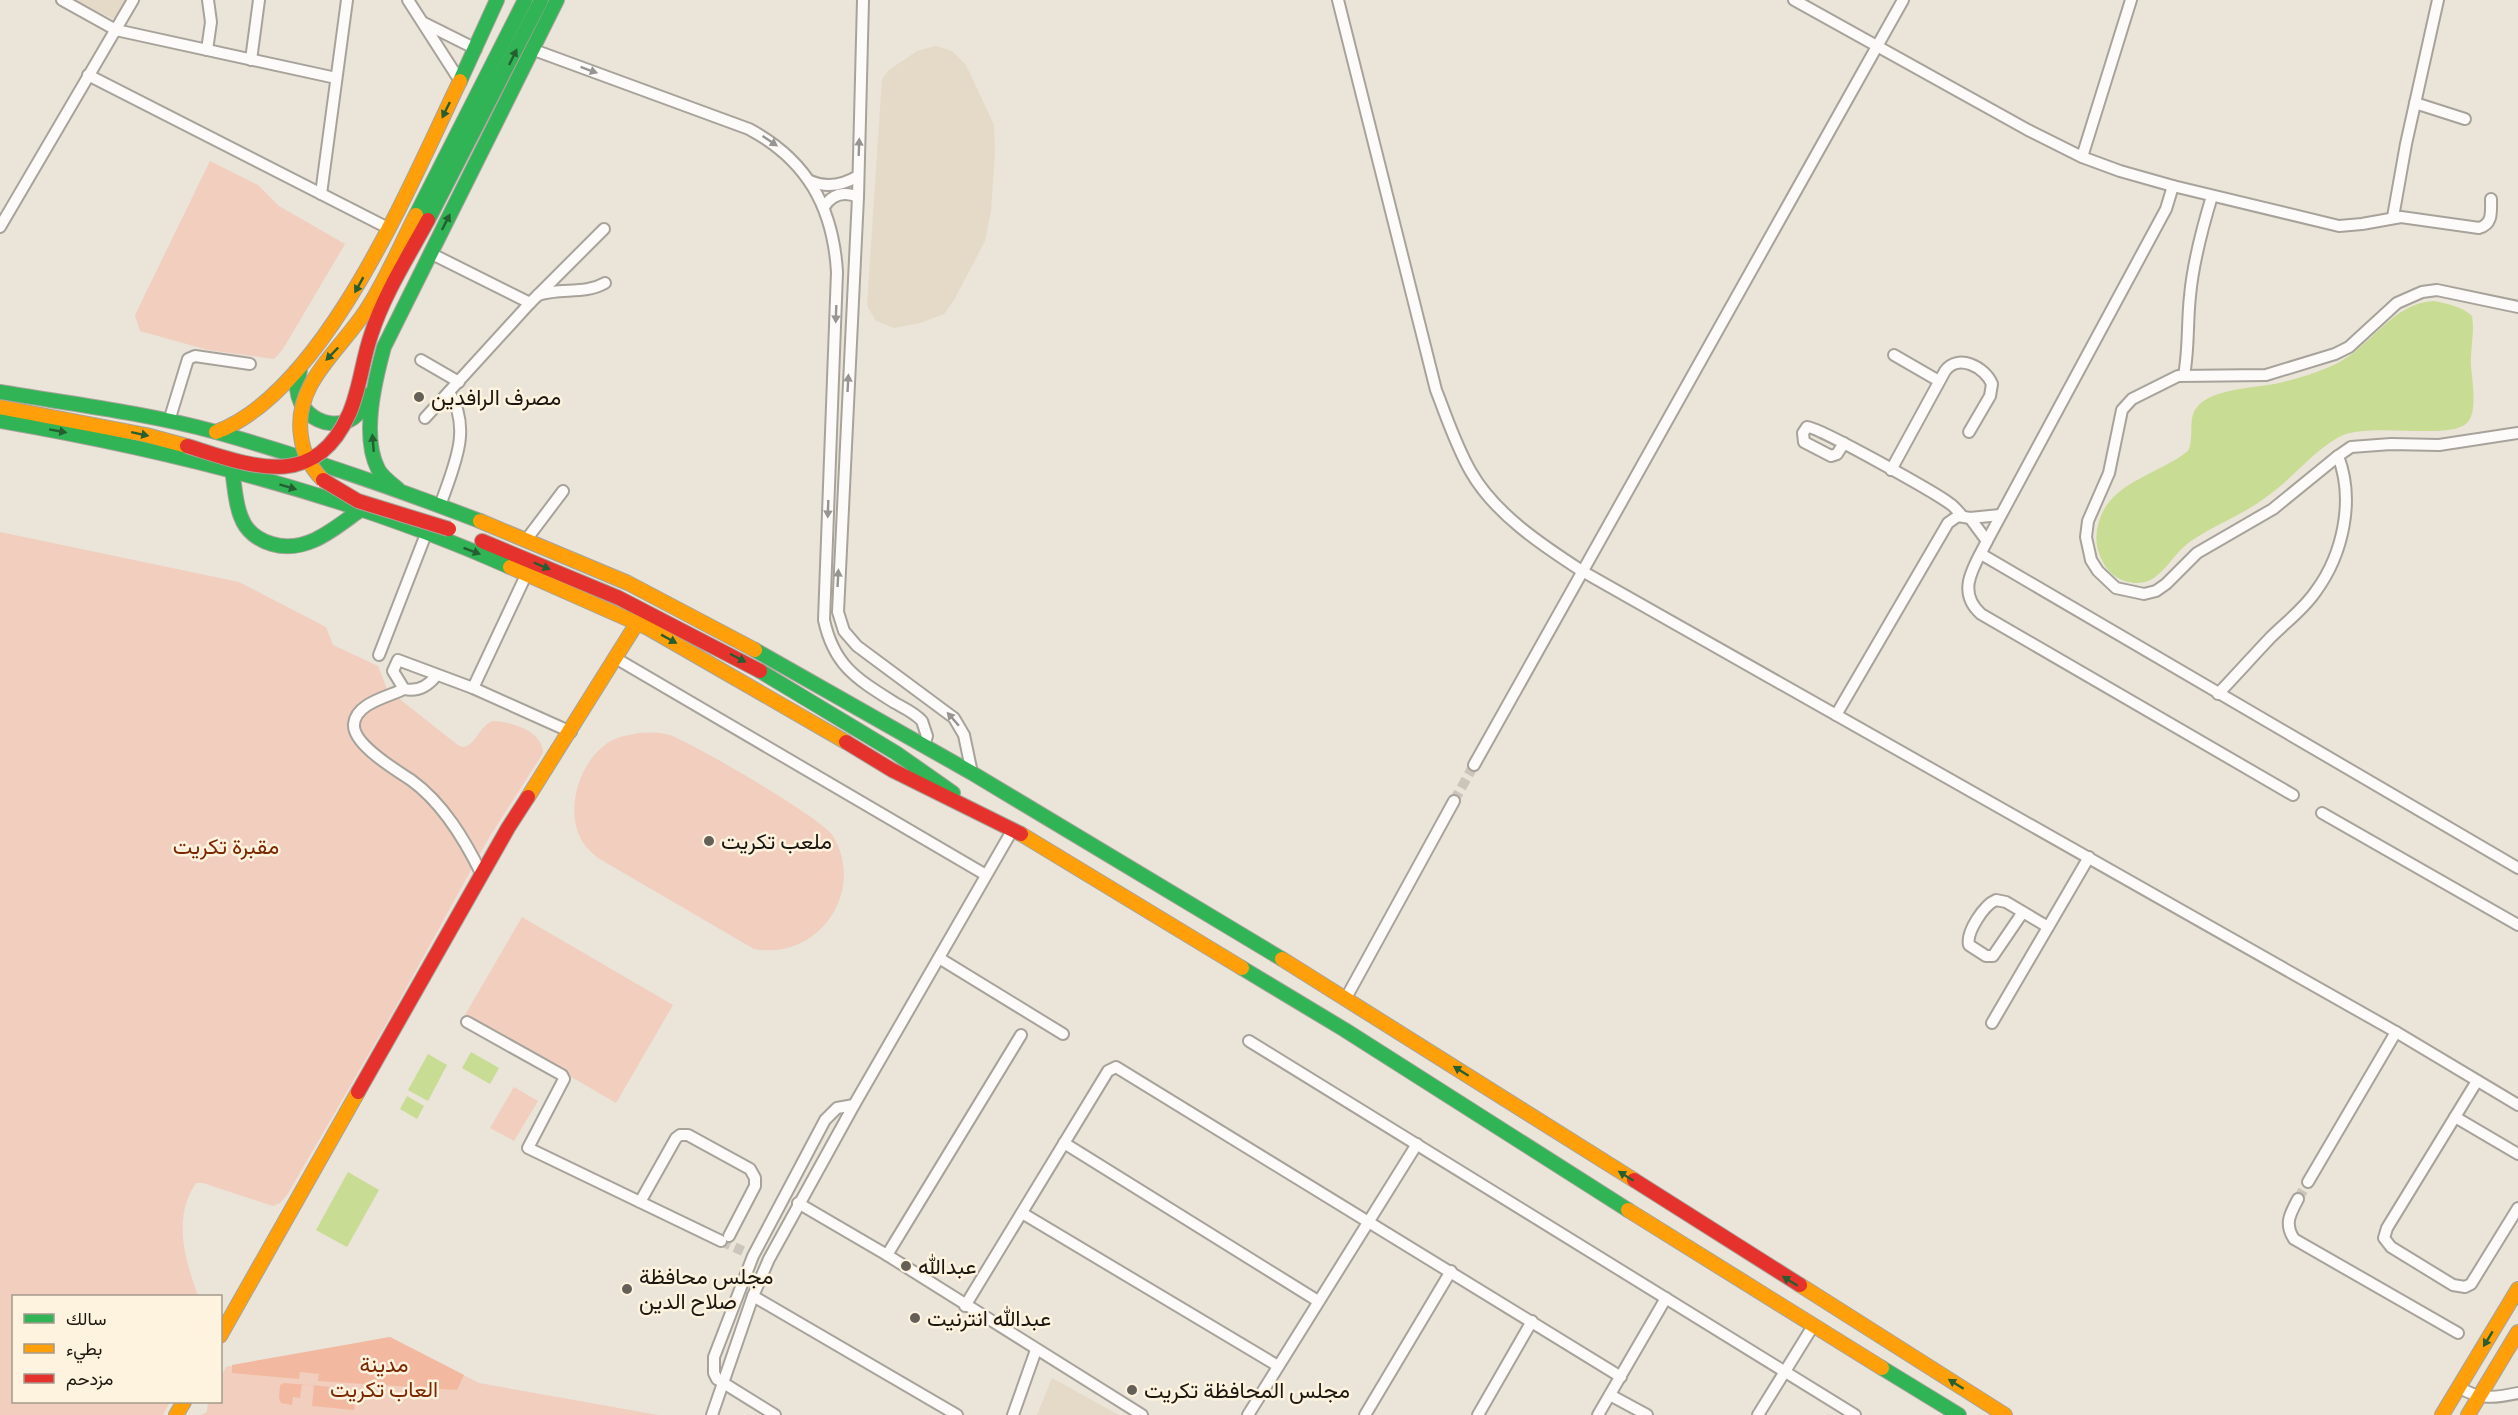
<svg xmlns="http://www.w3.org/2000/svg" width="2518" height="1415" font-family="'Titillium Web',Vazirmatn,sans-serif">
	<style>
		.built { fill: #e5dac7 }
		.green { fill: #f1cebe }
		.forest { fill: #f2b9a0 }
		.water { fill: #c8dc94 }
		.lines { fill: none; stroke-linecap: round; stroke-linejoin: round }
		.street-tunnel { stroke: #cbc5bb; stroke-width: 10; stroke-dasharray: 10 5; stroke-linecap: butt }
		.street-casing { stroke: #a7a39b; stroke-width: 14 }
		.fast-casing { stroke: #a7a39b; stroke-width: 16 }
		.slow-casing { stroke: #a7a39b; stroke-width: 16 }
		.jam-casing { stroke: #a7a39b; stroke-width: 16 }
		.street { stroke: #fcfbf9; stroke-width: 10 }
		.fast { stroke: #30b455; stroke-width: 14 }
		.slow { stroke: #ff9f0a; stroke-width: 14 }
		.jam { stroke: #e5322d; stroke-width: 14 }
		.slow-bridge-casing { stroke: #a7a39b; stroke-width: 16; stroke-linecap: butt }
		.jam-bridge-casing { stroke: #a7a39b; stroke-width: 16; stroke-linecap: butt }
		.slow-bridge { stroke: #ff9f0a; stroke-width: 14 }
		.jam-bridge { stroke: #e5322d; stroke-width: 14 }
		.oneway { fill: #255e30 }
		.oneway2 { fill: #979591 }
		.poi-dot { fill: #645f57; stroke: #fef3df; stroke-width: 2 }
		.labels { text-anchor: middle; stroke-width: 5; stroke-linejoin: round; paint-order: stroke }
		.poi-label { font-size: 22px; fill: #1c1811; stroke: #fef3df; text-anchor: start }
		.park-label { font-size: 22px; fill: #7d2700; stroke: #fef3df }
	</style>
	<rect width="100%" height="100%" fill="#eae4d9"/>
	<g class="built">
		<polygon points="73,0 127,0 116,20"/>
		<polygon points="936,46 952,51 966,65 994,125 995,153 991,211 985,241 954,300 944,314 920,323 894,328 876,321 867,306 882,79 889,70 917,51"/>
		<polygon points="1052,1378 1119,1415 1037,1415"/>
	</g>
	<g class="green">
		<polygon points="210,161 258,185 279,206 345,244 283,349 274,359 208,350 140,331 135,315"/>
		<path d="M 0,532 L 239,582 L 326,627 L 333,645 L 378,666 L 387,689 L 459,746 L 464,747 C 478,742 479,726 493,721 C 512,722 543,731 543,753 L 487,841 L 393,1012 L 287,1195 L 280,1203 L 273,1206 L 203,1183 L 196,1183 C 172,1218 185,1259 198,1296 L 14,1296 L 14,1402 L 170,1402 L 163,1415 L 0,1415 Z"/>
		<path d="M 639,733 C 649,732 660,732 670,735 C 694,744 822,818 833,836 C 866,891 819,961 754,949 L 598,858 C 591,852 584,846 580,837 C 565,806 581,758 611,741 C 620,736 629,735 639,733 Z"/>
		<polygon points="522,917 673,1005 616,1103 465,1015"/>
		<polygon points="514,1087 538,1101 514,1141 490,1128"/>
		<polygon points="390,1337 479,1383 658,1415 201,1415 207,1412 208,1402 220,1402 221,1376 226,1367"/>
	</g>
	<g class="forest">
		<polygon points="390,1337 464,1375 457,1390 318,1381 319,1374 300,1372 299,1379 232,1373 232,1365"/>
		<polygon points="284,1383 357,1389 354,1410 312,1406 314,1386 302,1384 300,1398 293,1397 292,1405 281,1403 279,1398 280,1385"/>
	</g>
	<g class="water">
		<path d="M 2434,301 C 2448,304 2461,306 2472,316 C 2475,333 2470,349 2471,366 C 2472,380 2478,412 2467,423 C 2449,441 2368,421 2339,437 C 2312,452 2293,478 2269,495 C 2245,514 2216,524 2191,541 C 2167,557 2159,594 2122,580 C 2109,575 2102,563 2098,550 C 2094,535 2098,519 2106,506 C 2125,479 2163,471 2188,451 C 2195,438 2187,419 2197,407 C 2212,388 2257,388 2279,383 C 2297,379 2319,372 2336,364 C 2372,346 2392,303 2434,301 Z"/>
		<polygon points="471,1052 499,1068 490,1084 462,1068"/>
		<polygon points="428,1054 447,1065 428,1101 408,1090"/>
		<polygon points="407,1096 424,1106 417,1119 400,1109"/>
		<polygon points="348,1172 379,1190 347,1247 316,1230"/>
	</g>
	<g class="lines">
		<g class="street-tunnel">
			<polyline points="1454,801 1474,765"/>
			<polyline points="2298,1199 2308,1182"/>
			<polyline points="721,1241 743,1251"/>
		</g>
		<defs>
			<g id="street">
				<polyline points="62,0 116,30 336,78"/>
				<polyline points="408,0 460,81"/>
				<polyline points="863,0 858,197 838,612 844,631 857,646 954,718 964,735 972,773"/>
				<path d="M 1338,0 L 1436,390 C 1447,418 1456,446 1471,472 C 1495,514 1542,545 1582,571 L 2396,1032 L 2518,1105"/>
				<path d="M 1794,0 L 2028,130 L 2082,157 L 2120,171 L 2173,186 L 2339,226 L 2362,224 L 2401,217 L 2479,228 C 2493,224 2491,212 2491,199"/>
				<polyline points="424,23 476,49"/>
				<polyline points="207,50 211,22 208,0"/>
				<path d="M 534,50 L 749,129 C 807,160 833,207 837,272 L 824,620 C 834,666 857,679 895,703 C 904,708 915,713 922,721 L 927,736 L 924,745"/>
				<polyline points="251,60 259,0"/>
				<polyline points="88,75 388,228"/>
				<polyline points="2415,103 2465,119"/>
				<polyline points="2082,157 2131,0"/>
				<path d="M 810,181 C 826,188 843,185 858,176"/>
				<path d="M 2173,186 L 2166,209 L 1987,541 C 1975,565 1955,591 1981,614 L 2293,795"/>
				<polyline points="321,194 347,0"/>
				<path d="M 824,207 C 832,194 844,191 858,197"/>
				<polyline points="2393,217 2406,144 2438,0"/>
				<polyline points="0,227 133,0"/>
				<polyline points="430,253 530,303"/>
				<path d="M 538,295 C 561,287 584,295 605,283"/>
				<polyline points="1894,355 1939,381"/>
				<polyline points="421,360 459,382"/>
				<path d="M 2184,375 C 2189,349 2187,323 2190,296 C 2193,262 2202,229 2212,196"/>
				<polyline points="425,418 530,303 604,229"/>
				<polyline points="169,421 188,359 195,356 250,364"/>
				<path d="M 1844,443 L 1837,454 L 1831,456 L 1804,442 L 1803,433 L 1807,427 C 1817,426 1934,492 1949,503 C 1954,506 1958,511 1962,516"/>
				<polyline points="2338,456 2273,509 2197,553 2166,584 2156,591 2144,594 2116,588 2098,571 2091,560 2086,537 2088,521 2109,473 2122,410 2132,399 2178,376 2266,375 2335,354 2349,347 2397,303 2422,292 2437,290 2518,307"/>
				<path d="M 1891,470 L 1945,371 C 1958,353 1985,367 1992,384 L 1990,396 L 1969,432"/>
				<path d="M 440,506 C 453,467 473,430 449,392"/>
				<polyline points="1970,518 1987,541"/>
				<polyline points="526,540 563,491"/>
				<polyline points="1981,554 2518,868"/>
				<polyline points="379,655 426,534"/>
				<polyline points="617,659 986,875"/>
				<path d="M 436,676 C 428,686 417,692 404,689 C 388,697 356,703 354,724 C 352,744 396,770 411,780 C 443,803 465,840 482,875"/>
				<polyline points="473,688 527,573"/>
				<polyline points="404,689 393,671 398,660 473,688 571,732"/>
				<path d="M 2218,694 C 2236,675 2253,656 2271,637 C 2286,622 2304,609 2316,591 C 2343,554 2355,500 2338,456 L 2351,447 L 2391,444 L 2439,445 L 2518,433"/>
				<polyline points="1836,715 1948,523 1958,516 1970,518 2000,515"/>
				<polyline points="1474,765 1903,0"/>
				<polyline points="2322,813 2518,925"/>
				<path d="M 2023,912 L 1993,956 L 1986,956 L 1969,945 C 1966,932 1984,905 1996,900 L 2006,902 L 2048,927"/>
				<polyline points="939,958 1063,1034"/>
				<polyline points="1346,998 1454,801"/>
				<polyline points="467,1022 562,1075 564,1079 528,1148 721,1241"/>
				<polyline points="1992,1023 2089,857"/>
				<polyline points="1249,1041 1855,1415"/>
				<polyline points="2477,1081 2387,1228 2384,1238 2391,1247 2453,1285 2465,1287 2471,1284 2518,1208"/>
				<polyline points="2455,1117 2518,1154"/>
				<polyline points="1064,1143 1318,1301"/>
				<polyline points="2308,1182 2396,1032"/>
				<path d="M 2298,1199 C 2290,1214 2284,1224 2294,1239 L 2458,1333"/>
				<polyline points="640,1202 676,1138 680,1135 688,1135 750,1169 755,1178 755,1186 729,1236"/>
				<polyline points="798,1203 887,1255 1142,1415"/>
				<polyline points="1022,1213 1278,1366"/>
				<polyline points="887,1255 1021,1035"/>
				<polyline points="753,1296 957,1415"/>
				<polyline points="965,1306 1108,1071 1116,1067 1621,1377"/>
				<path d="M 2459,1387 C 2478,1400 2496,1398 2518,1393"/>
				<polyline points="1610,1395 1647,1415"/>
				<polyline points="712,1415 753,1296 769,1259 854,1105 1013,829"/>
				<polyline points="775,1415 717,1379 714,1373 714,1357 753,1256 825,1120 837,1108 854,1105"/>
				<polyline points="1013,1415 1036,1350"/>
				<polyline points="1248,1415 1417,1144"/>
				<polyline points="1365,1415 1451,1271"/>
				<polyline points="1478,1415 1532,1321"/>
				<polyline points="1598,1415 1666,1298"/>
				<polyline points="1758,1415 1813,1326"/>
			</g>
			<g id="fast">
				<polyline points="460,81 497,0"/>
				<polyline points="416,215 525,0"/>
				<polyline points="428,220 541,0"/>
				<path d="M 300,370 C 299,376 297,383 297,389 C 301,429 358,438 368,395"/>
				<path d="M 0,392 C 72,404 146,413 216,432 C 305,457 394,488 480,521"/>
				<path d="M 0,421 C 174,451 349,495 510,567"/>
				<path d="M 232,471 C 235,486 235,503 241,517 C 246,531 258,540 272,544 C 306,554 334,529 360,510"/>
				<path d="M 398,489 C 391,483 382,477 378,469 C 361,436 375,380 384,347 L 557,0"/>
				<polyline points="755,650 972,773 1282,959"/>
				<polyline points="760,671 896,753 953,793"/>
				<polyline points="1242,968 1345,1030 1628,1210"/>
				<polyline points="1882,1368 1959,1415"/>
			</g>
			<g id="slow">
				<polyline points="0,407 146,435 187,446"/>
				<path d="M 216,432 C 326,391 411,182 460,81"/>
				<polyline points="480,521 628,583 755,650"/>
				<polyline points="510,567 648,628 846,742"/>
				<polyline points="528,797 637,623"/>
				<polyline points="1021,834 1242,968"/>
				<polyline points="1282,959 1634,1180"/>
				<polyline points="1628,1210 1882,1368"/>
				<polyline points="1800,1285 2005,1415"/>
				<polyline points="220,1336 358,1092"/>
				<polyline points="176,1415 184,1402"/>
				<polyline points="2442,1415 2518,1289"/>
				<polyline points="2468,1415 2518,1332"/>
			</g>
			<g id="jam">
				<polyline points="482,541 619,598 760,671"/>
				<polyline points="846,742 892,770 1021,834"/>
				<polyline points="358,1092 508,828 528,797"/>
				<polyline points="1634,1180 1800,1285"/>
			</g>
		</defs>
		<use href="#street" class="street-casing"/>
		<use href="#fast" class="fast-casing"/>
		<use href="#slow" class="slow-casing"/>
		<use href="#jam" class="jam-casing"/>
		<use href="#street" class="street"/>
		<use href="#fast" class="fast"/>
		<use href="#slow" class="slow"/>
		<use href="#jam" class="jam"/>
		<defs>
			<path id="slow-bridge" d="M 323,480 C 311,468 303,453 301,436 C 293,383 341,350 367,309 C 386,280 400,246 416,215"/>
			<g id="jam-bridge">
				<path d="M 187,446 C 249,465 314,493 349,414 C 360,389 362,361 371,335 C 384,294 408,257 428,220"/>
				<polyline points="323,480 358,501 449,529"/>
			</g>
		</defs>
		<use href="#slow-bridge" class="slow-bridge-casing"/>
		<use href="#jam-bridge" class="jam-bridge-casing"/>
		<use href="#slow-bridge" class="slow-bridge"/>
		<use href="#jam-bridge" class="jam-bridge"/>
	</g>
	<defs><path id="oneway-solid" d="M-6-.8H1V-3.2L6.5 0L1 3.2V.8H-6Z" transform="scale(1.5)"/></defs>
	<g class="oneway">
		<use href="#oneway-solid" transform="translate(513 57) rotate(-64)"/>
		<use href="#oneway-solid" transform="translate(446 110) rotate(116)"/>
		<use href="#oneway-solid" transform="translate(446 222) rotate(-63)"/>
		<use href="#oneway-solid" transform="translate(359 285) rotate(119)"/>
		<use href="#oneway-solid" transform="translate(332 354) rotate(134)"/>
		<use href="#oneway-solid" transform="translate(58 431) rotate(10)"/>
		<use href="#oneway-solid" transform="translate(140 434) rotate(12)"/>
		<use href="#oneway-solid" transform="translate(373 443) rotate(-95)"/>
		<use href="#oneway-solid" transform="translate(288 487) rotate(17)"/>
		<use href="#oneway-solid" transform="translate(472 551) rotate(21)"/>
		<use href="#oneway-solid" transform="translate(542 566) rotate(23)"/>
		<use href="#oneway-solid" transform="translate(669 639) rotate(29)"/>
		<use href="#oneway-solid" transform="translate(738 658) rotate(28)"/>
		<use href="#oneway-solid" transform="translate(1461 1071) rotate(-148)"/>
		<use href="#oneway-solid" transform="translate(1626 1176) rotate(-148)"/>
		<use href="#oneway-solid" transform="translate(1790 1281) rotate(-148)"/>
		<use href="#oneway-solid" transform="translate(2488 1339) rotate(121)"/>
		<use href="#oneway-solid" transform="translate(1956 1384) rotate(-148)"/>
	</g>
	<g class="oneway2">
		<use href="#oneway-solid" transform="translate(589 70) rotate(20)"/>
		<use href="#oneway-solid" transform="translate(770 141) rotate(34)"/>
		<use href="#oneway-solid" transform="translate(859 147) rotate(-88)"/>
		<use href="#oneway-solid" transform="translate(836 314) rotate(92)"/>
		<use href="#oneway-solid" transform="translate(848 383) rotate(-87)"/>
		<use href="#oneway-solid" transform="translate(828 509) rotate(92)"/>
		<use href="#oneway-solid" transform="translate(838 578) rotate(-87)"/>
		<use href="#oneway-solid" transform="translate(953 719) rotate(-131)"/>
	</g>
	<g class="poi-dot">
		<circle cx="419" cy="397" r="6"/>
		<circle cx="709" cy="841" r="6"/>
		<circle cx="906" cy="1266" r="6"/>
		<circle cx="627" cy="1289" r="6"/>
		<circle cx="915" cy="1318" r="6"/>
		<circle cx="1132" cy="1390" r="6"/>
	</g>
	<g class="labels">
		<g class="poi-label">
			<text x="431" y="405">مصرف الرافدين</text>
			<text x="721" y="849">ملعب تكريت</text>
			<text x="918" y="1274">عبدالله</text>
			<text x="639" y="1284">مجلس محافظة<tspan x="639" dy="25">صلاح الدين</tspan></text>
			<text x="927" y="1326">عبدالله انترنيت</text>
			<text x="1144" y="1398">مجلس المحافظة تكريت</text>
		</g>
		<g class="park-label">
			<text x="226" y="854">مقبرة تكريت</text>
			<text x="384" y="1372">مدينة<tspan x="384" dy="25">العاب تكريت</tspan></text>
		</g>
	</g>
	<rect x="12" y="1295" width="210" height="108" fill="#fef3df" stroke="#a49b8d" stroke-width="1.5"/>
	<rect x="24" y="1314" width="30" height="9" fill="#30b455" stroke="#a49b8d" stroke-width="1.5"/>
	<text x="66" y="1325" font-size="18" fill="#1c1811">سالك</text>
	<rect x="24" y="1344" width="30" height="9" fill="#ff9f0a" stroke="#a49b8d" stroke-width="1.5"/>
	<text x="66" y="1355" font-size="18" fill="#1c1811">بطيء</text>
	<rect x="24" y="1374" width="30" height="9" fill="#e5322d" stroke="#a49b8d" stroke-width="1.5"/>
	<text x="66" y="1385" font-size="18" fill="#1c1811">مزدحم</text>
</svg>
